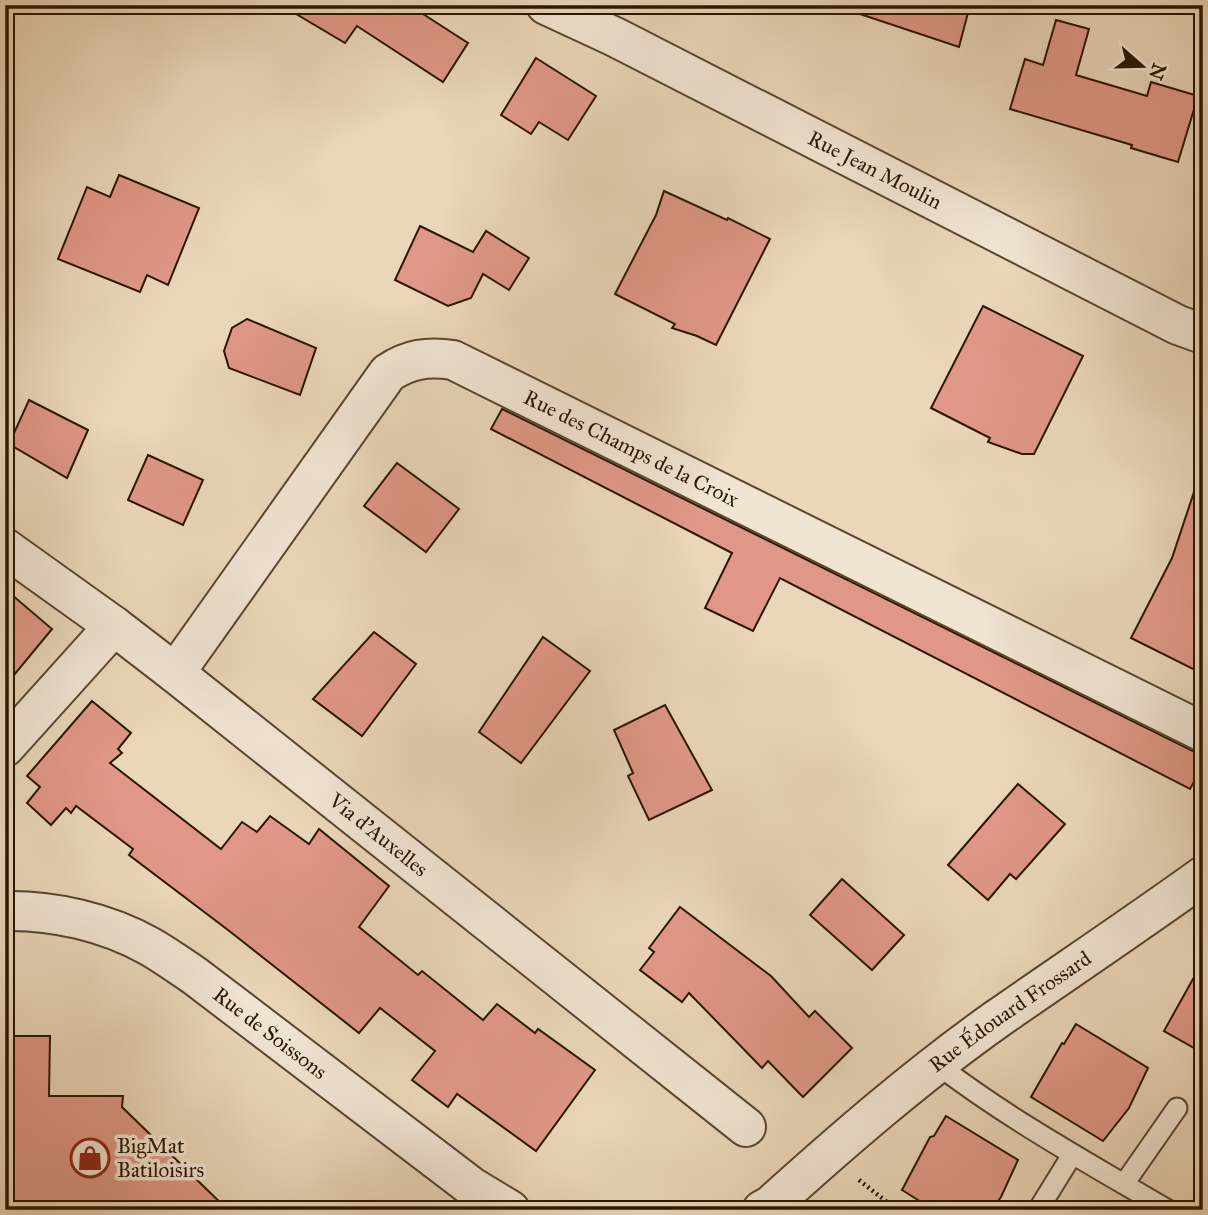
<svg xmlns="http://www.w3.org/2000/svg" width="1208" height="1215" font-family="'IM FELL Great Primer',serif">
	<style>
		.building { fill: #e09787; stroke: #2a1601; stroke-width: 2 }
		.lines { fill: none; stroke-linecap: round; stroke-linejoin: round }
		.lane-casing { stroke: #5a462f; stroke-width: 23 }
		.street-casing { stroke: #5a462f; stroke-width: 42 }
		.path { stroke: #2a1601; stroke-width: 4.5; stroke-dasharray: 2 3.5; stroke-linecap: butt }
		.lane { stroke: #f1e4d2; stroke-width: 19 }
		.street { stroke: #f1e4d2; stroke-width: 38 }
		.labels { text-anchor: middle; stroke-width: 7; stroke-linejoin: round; paint-order: stroke }
		.street-label { font-size: 21px; fill: #2a1601; stroke: #f1e4d2 }
		.poi-label { font-size: 21px; fill: #2a1601; stroke: #f1e4d2; text-anchor: start }
	</style>
	<rect width="100%" height="100%" fill="#ead6b9"/>
	<filter id="stains"><feTurbulence type="fractalNoise" baseFrequency=".00286" numOctaves="4"/><feColorMatrix values="0 0 0 0 .2 0 0 0 0 .09 0 0 0 0 .02 0 0 0 .5 -.17"/></filter>
	<radialGradient id="worn" r=".72"><stop offset=".6" stop-color="#630" stop-opacity="0"/><stop offset="1" stop-color="#630" stop-opacity=".3"/></radialGradient>
	<g class="building">
		<polygon points="281,5 409,5 468,43 443,82 357,26 345,43"/>
		<polygon points="852,5 970,5 959,47 851,11"/>
		<polygon points="1056,20 1089,29 1076,75 1147,96 1151,82 1198,96 1178,162 1131,148 1132,145 1010,109 1025,59 1043,65"/>
		<polygon points="536,58 596,96 568,140 539,122 531,134 501,115"/>
		<polygon points="119,175 199,208 168,285 147,275 140,292 58,259 87,187 110,197"/>
		<polygon points="664,191 727,220 728,218 770,239 716,345 697,336 672,328 675,324 615,294 656,215"/>
		<polygon points="420,226 473,252 486,231 529,258 509,290 483,274 471,298 448,306 395,280"/>
		<polygon points="983,306 1083,356 1034,454 1022,454 988,442 990,438 931,408"/>
		<polygon points="247,319 316,348 300,395 229,368 224,351 232,328"/>
		<polygon points="29,400 88,430 67,478 9,444"/>
		<polygon points="502,409 1203,756 1203,765 1190,789 780,578 753,631 705,608 732,553 491,429"/>
		<polygon points="148,455 203,480 183,525 128,500"/>
		<polygon points="397,463 459,509 426,552 364,506"/>
		<polygon points="1197,483 1203,484 1203,674 1131,638 1172,558"/>
		<polygon points="5,589 52,629 5,686"/>
		<polygon points="374,632 416,664 362,736 313,699"/>
		<polygon points="543,637 590,671 521,763 479,732"/>
		<polygon points="92,701 131,733 118,749 122,753 110,763 221,849 242,822 257,832 270,816 309,844 319,829 389,886 359,927 418,975 422,971 483,1020 497,1004 535,1033 538,1029 595,1070 536,1151 457,1094 448,1107 412,1080 435,1051 380,1008 359,1033 228,930 129,855 133,849 76,806 71,813 66,808 51,825 27,803 40,787 27,776"/>
		<polygon points="665,705 712,790 649,820 628,776 633,773 614,730"/>
		<polygon points="1018,784 1065,824 1016,879 1010,874 988,900 948,865"/>
		<polygon points="842,879 904,935 872,970 810,915"/>
		<polygon points="680,907 771,976 809,1017 815,1011 852,1048 803,1097 768,1061 762,1068 689,993 682,1002 640,970 654,952 649,948"/>
		<polygon points="1203,961 1203,1053 1164,1031"/>
		<polygon points="1076,1024 1148,1068 1129,1108 1103,1141 1031,1097 1062,1043 1064,1044"/>
		<polygon points="5,1036 50,1036 49,1096 123,1096 122,1107 228,1210 5,1210"/>
		<polygon points="946,1116 1018,1160 1001,1197 991,1210 934,1210 902,1190 930,1137 934,1136"/>
	</g>
	<g class="lines">
		<defs>
			<g id="lane">
				<path d="M 938,1065 C 1010,1120 1090,1164 1168,1210"/>
				<polyline points="1124,1184 1177,1108"/>
				<polyline points="1038,1210 1072,1155"/>
			</g>
			<g id="street">
				<path id="s1" d="M 546,5 L 615,37 L 1178,325 L 1203,334"/>
				<path id="s2" d="M 5,548 L 114,626 L 175,673 L 746,1127"/>
				<path id="s3" d="M 175,673 L 388,373 C 409,359 428,356 453,360 L 1203,732"/>
				<polyline points="5,747 114,626"/>
				<path id="s4" d="M 5,911 C 53,910 106,922 149,946 C 165,955 180,966 195,976 L 472,1187 L 510,1210"/>
				<path id="s5" d="M 762,1210 L 771,1205 C 843,1140 918,1075 997,1019 C 1066,971 1135,925 1203,876"/>
			</g>
		</defs>
		<use href="#lane" class="lane-casing"/>
		<use href="#street" class="street-casing"/>
		<polyline class="path" points="859,1180 897,1210"/>
		<use href="#lane" class="lane"/>
		<use href="#street" class="street"/>
	</g>
	<defs>
		<symbol id="shop-ring" viewBox="-11 -11 22 22"><circle r="9.5" fill="#f1e4d2" stroke="#8f2418" stroke-width="1.5"/><path d="M-5-2.5h2.3a2.7 3.5 0 0 1 5.4 0H5L5.5 6h-11ZM-1.5-2.5h3a1.5 2.3 0 0 0-3 0Z" fill="#8f2418"/></symbol>
	</defs>
	<g fill-rule="evenodd">
		<use href="#shop-ring" x="68" y="1136" width="44" height="44"/>
	</g>
	<g class="labels">
		<g class="street-label">
			<text dy="7" stroke="none"><textPath href="#s1" startOffset="368">Rue Jean Moulin</textPath></text>
			<text dy="7" stroke="none"><textPath href="#s3" startOffset="635">Rue des Champs de la Croix</textPath></text>
			<text dy="7" stroke="none"><textPath href="#s2" startOffset="471">Via d'Auxelles</textPath></text>
			<text dy="7" stroke="none"><textPath href="#s5" startOffset="318">Rue Édouard Frossard</textPath></text>
			<text dy="7" stroke="none"><textPath href="#s4" startOffset="299">Rue de Soissons</textPath></text>
		</g>
		<g class="poi-label">
			<text x="117" y="1153">BigMat<tspan x="117" dy="24">Batiloisirs</tspan></text>
		</g>
	</g>
	<rect width="1208" height="1215" fill="none" stroke="#ead6b9" stroke-width="28"/>
	<rect x="7" y="7" width="1194" height="1201" fill="none" stroke="#2a1601" stroke-width="3.5"/>
	<rect x="14" y="14" width="1180" height="1187" fill="none" stroke="#2a1601" stroke-width="2"/>
	<g transform="translate(1142 66) rotate(110)" stroke="#f1e4d2" stroke-width="5" paint-order="stroke">
	<path d="M0-5L12 26L0 18L-12 26Z" fill="#2a1601"/>
	<text y="-10" font-size="19" font-weight="bold" text-anchor="middle" fill="#2a1601">N</text>
	</g>
	<rect width="100%" height="100%" filter="url(#stains)"/>
	<rect width="100%" height="100%" fill="url(#worn)"/>
</svg>
